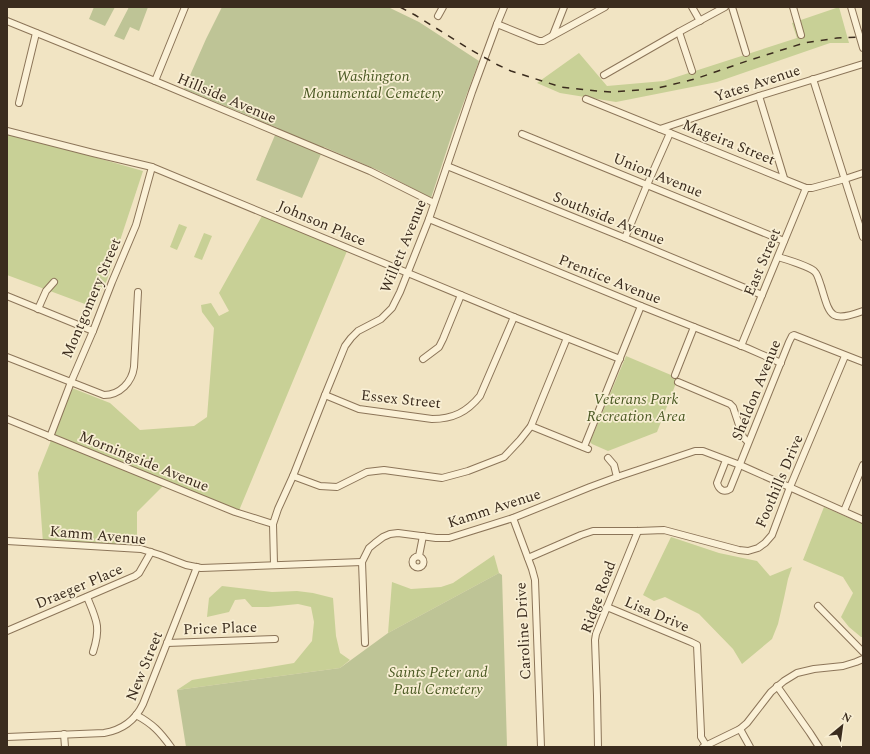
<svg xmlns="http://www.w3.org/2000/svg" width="870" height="754" font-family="Spectral,serif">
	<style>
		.green { fill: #c8d096 }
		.cemetery { fill: #bec496 }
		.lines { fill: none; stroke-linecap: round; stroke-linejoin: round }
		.minor-casing { stroke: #8c7559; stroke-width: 8 }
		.minor { stroke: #fbf1d7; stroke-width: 6 }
		.rail { stroke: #3b2c1e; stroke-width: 1.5; stroke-dasharray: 7 7; stroke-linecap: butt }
		.labels { text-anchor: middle; stroke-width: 3.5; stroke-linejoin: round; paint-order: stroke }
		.park-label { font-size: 15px; font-style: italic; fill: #4a5923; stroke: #f8eed3 }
		.street-label { font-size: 15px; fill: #3b2c1e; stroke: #f8eed3 }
	</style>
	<rect width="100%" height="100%" fill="#f1e4c3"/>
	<g class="green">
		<polygon points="839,7 849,43 830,43 717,82 616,102 560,93 537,83 579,53 607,86 664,81 797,38 792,23"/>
		<polygon points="7,132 143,171 107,280 93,307 7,275"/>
		<polygon points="262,216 347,251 238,513 165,484 137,512 137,549 43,543 38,473 72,388 110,403 140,430 194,426 207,417 214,328 202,312 201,305 211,303 219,316 229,311 219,293"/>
		<polygon points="179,224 187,227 177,250 170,247"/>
		<polygon points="204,233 212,236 202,260 194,257"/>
		<polygon points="626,356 678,378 657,432 608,451 592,444 590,442"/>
		<polygon points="824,507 863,524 863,637 861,637 849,627 841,617 853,593 843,577 803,560"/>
		<polygon points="671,537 719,553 757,561 770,576 792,567 788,579 784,598 778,624 772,639 742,664 733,649 699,614 665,597 654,601 643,595"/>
		<polygon points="494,555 499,573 388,633 392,582 411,589 441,587 453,583"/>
		<polygon points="222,586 272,592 297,591 313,593 333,598 336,636 340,653 350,660 340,668 177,690 192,680 294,663 312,641 314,622 311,607 298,604 268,607 252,607 245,599 235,600 229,612 207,617 209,598"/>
	</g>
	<g class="cemetery">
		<polygon points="94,7 115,7 105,26 89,19"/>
		<polygon points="129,7 148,7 139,31 130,27 124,40 114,36"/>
		<polygon points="222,7 388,7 419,22 479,61 453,131 431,198 380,171 324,147 302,198 256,180 278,128 184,89 206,39"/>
		<polygon points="499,573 502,575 507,746 186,747 177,690 340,668 388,633"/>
	</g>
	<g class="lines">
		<defs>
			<g id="minor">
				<polyline points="692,7 700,21"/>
				<polyline points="732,7 746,53"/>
				<polyline points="793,7 801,35"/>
				<polyline points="851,7 863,48"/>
				<polyline points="438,16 443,7"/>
				<polyline points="7,21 155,81 370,171 434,203"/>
				<polyline points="497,24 539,41 543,41 605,7"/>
				<polyline points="679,32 692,71"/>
				<polyline points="553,35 564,7"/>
				<polyline points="604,75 679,32 725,7"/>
				<polyline points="813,79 863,237"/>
				<polyline points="155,81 185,7"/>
				<polyline points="759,96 784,178"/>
				<polyline points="586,99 806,188 812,188 845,179 863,173"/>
				<polyline points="19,103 36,33"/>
				<polyline points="660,129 759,96 863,64"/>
				<polyline points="7,131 93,153 152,167 514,317 620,359"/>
				<polyline points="522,134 784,241"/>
				<polyline points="447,166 625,238 762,295"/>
				<polyline points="429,219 641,306 747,348 781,363"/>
				<polyline points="625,238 647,185 670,133"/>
				<path d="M 778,257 C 785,259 811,267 815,272 C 818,275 819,281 821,286 C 830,316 830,323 863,311"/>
				<polyline points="7,296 93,331"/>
				<polyline points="38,309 46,291 54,282"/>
				<polyline points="741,346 806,188"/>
				<path d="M 7,357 L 104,395 C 120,395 132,382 134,367 L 138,292"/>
				<polyline points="423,359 439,347 443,339 461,295"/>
				<polyline points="675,375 694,327"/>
				<polyline points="678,382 730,404 733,407 743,437 748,442"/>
				<path d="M 325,395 L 359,409 L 432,419 C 453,419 467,412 480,396 L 514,317"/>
				<polyline points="7,419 235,512 273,524"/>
				<polyline points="531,426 588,449"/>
				<polyline points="50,437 71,382 93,331 112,282 136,225 152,167"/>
				<polyline points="584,447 641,306"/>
				<polyline points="608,458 614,465 617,477"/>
				<path d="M 726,460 L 717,483 C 719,490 724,493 730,489 L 789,342 L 792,336 L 794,335 L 863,362"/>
				<polyline points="293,476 320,486 337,487 367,472 384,470 442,478 468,471 504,457 520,440 531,426 567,338"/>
				<polyline points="844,511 863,465"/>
				<polyline points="513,518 532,569 535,580 541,747"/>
				<polyline points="7,541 141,549 160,555 186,565 201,568 362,562"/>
				<polyline points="419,556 423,536"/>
				<circle cx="418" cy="562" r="5.5"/>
				<polyline points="528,558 581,535 593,531 638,531 664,530 739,550 748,551 758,548 765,543 772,535 790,487 845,356"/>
				<polyline points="274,564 273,524 278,509 293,476 325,395 345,346 351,338 358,331 381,319 392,308 400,292 429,219 472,92 497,24 504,7"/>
				<path d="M 87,597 C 97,621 101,627 93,652"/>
				<polyline points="818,606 863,652"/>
				<polyline points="607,607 691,642 697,645 701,733 701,737 706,745"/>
				<polyline points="7,631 135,576 139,573 151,552"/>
				<polyline points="167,643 275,639"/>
				<polyline points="365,643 362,562 369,548 375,543 383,537 390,534 398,533 436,538 449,538 513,518 590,487 617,477 695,451 703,451 740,465 863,520"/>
				<polyline points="777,686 810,733 819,747"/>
				<path d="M 136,715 C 153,724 160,732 171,747"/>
				<polyline points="740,729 750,747"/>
				<polyline points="64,734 65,747"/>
				<path d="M 7,737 L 104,733 C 122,730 135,721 143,704 L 197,567"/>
				<polyline points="598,747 597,696 595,640 596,634 638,531"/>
				<polyline points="703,747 740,729 747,723 771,692 784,681 797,673 814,669 843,666 856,662 863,659"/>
			</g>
		</defs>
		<use href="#minor" class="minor-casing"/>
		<use href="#minor" class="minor"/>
		<polyline class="rail" points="400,7 415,15 471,50 498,65 511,71 561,87 598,91 612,92 654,89 695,79 747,61 804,43 837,38 863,37"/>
	</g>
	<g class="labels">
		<g class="park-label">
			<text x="373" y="81">Washington<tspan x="373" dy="17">Monumental Cemetery</tspan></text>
			<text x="636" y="404">Veterans Park<tspan x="636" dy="17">Recreation Area</tspan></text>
			<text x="438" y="677">Saints Peter and<tspan x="438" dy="17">Paul Cemetery</tspan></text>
		</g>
		<g class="street-label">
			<text transform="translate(757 83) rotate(-18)" y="5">Yates Avenue</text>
			<text transform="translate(227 98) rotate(23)" y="5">Hillside Avenue</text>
			<text transform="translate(729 142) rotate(22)" y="5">Mageira Street</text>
			<text transform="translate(658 175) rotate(22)" y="5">Union Avenue</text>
			<text transform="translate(609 218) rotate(22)" y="5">Southside Avenue</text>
			<text transform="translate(322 223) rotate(23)" y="5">Johnson Place</text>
			<text transform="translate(403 246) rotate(-68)" y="5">Willett Avenue</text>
			<text transform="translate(762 262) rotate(-67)" y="5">East Street</text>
			<text transform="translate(610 279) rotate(22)" y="5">Prentice Avenue</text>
			<text transform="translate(91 298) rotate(-67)" y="5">Montgomery Street</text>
			<text transform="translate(756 390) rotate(-68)" y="5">Sheldon Avenue</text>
			<text transform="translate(401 399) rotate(6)" y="5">Essex Street</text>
			<text transform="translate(144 461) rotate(22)" y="5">Morningside Avenue</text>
			<text transform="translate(779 481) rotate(-67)" y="5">Foothills Drive</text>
			<text transform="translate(494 508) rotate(-18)" y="5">Kamm Avenue</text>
			<text transform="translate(98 535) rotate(5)" y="5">Kamm Avenue</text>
			<text transform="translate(79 586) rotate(-23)" y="5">Draeger Place</text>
			<text transform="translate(598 597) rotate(-70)" y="5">Ridge Road</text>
			<text transform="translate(657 614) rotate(23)" y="5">Lisa Drive</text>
			<text transform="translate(220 628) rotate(-2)" y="5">Price Place</text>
			<text transform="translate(523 631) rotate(-93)" y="5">Caroline Drive</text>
			<text transform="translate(144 666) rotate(-68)" y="5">New Street</text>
		</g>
	</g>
	<rect width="870" height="754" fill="none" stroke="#3b2c1e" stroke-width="16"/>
	<g transform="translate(842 726) rotate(29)" stroke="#f8eed3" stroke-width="3" paint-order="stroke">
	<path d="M0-3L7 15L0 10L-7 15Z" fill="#3b2c1e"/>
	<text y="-6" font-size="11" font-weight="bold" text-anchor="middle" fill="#3b2c1e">N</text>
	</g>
</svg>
